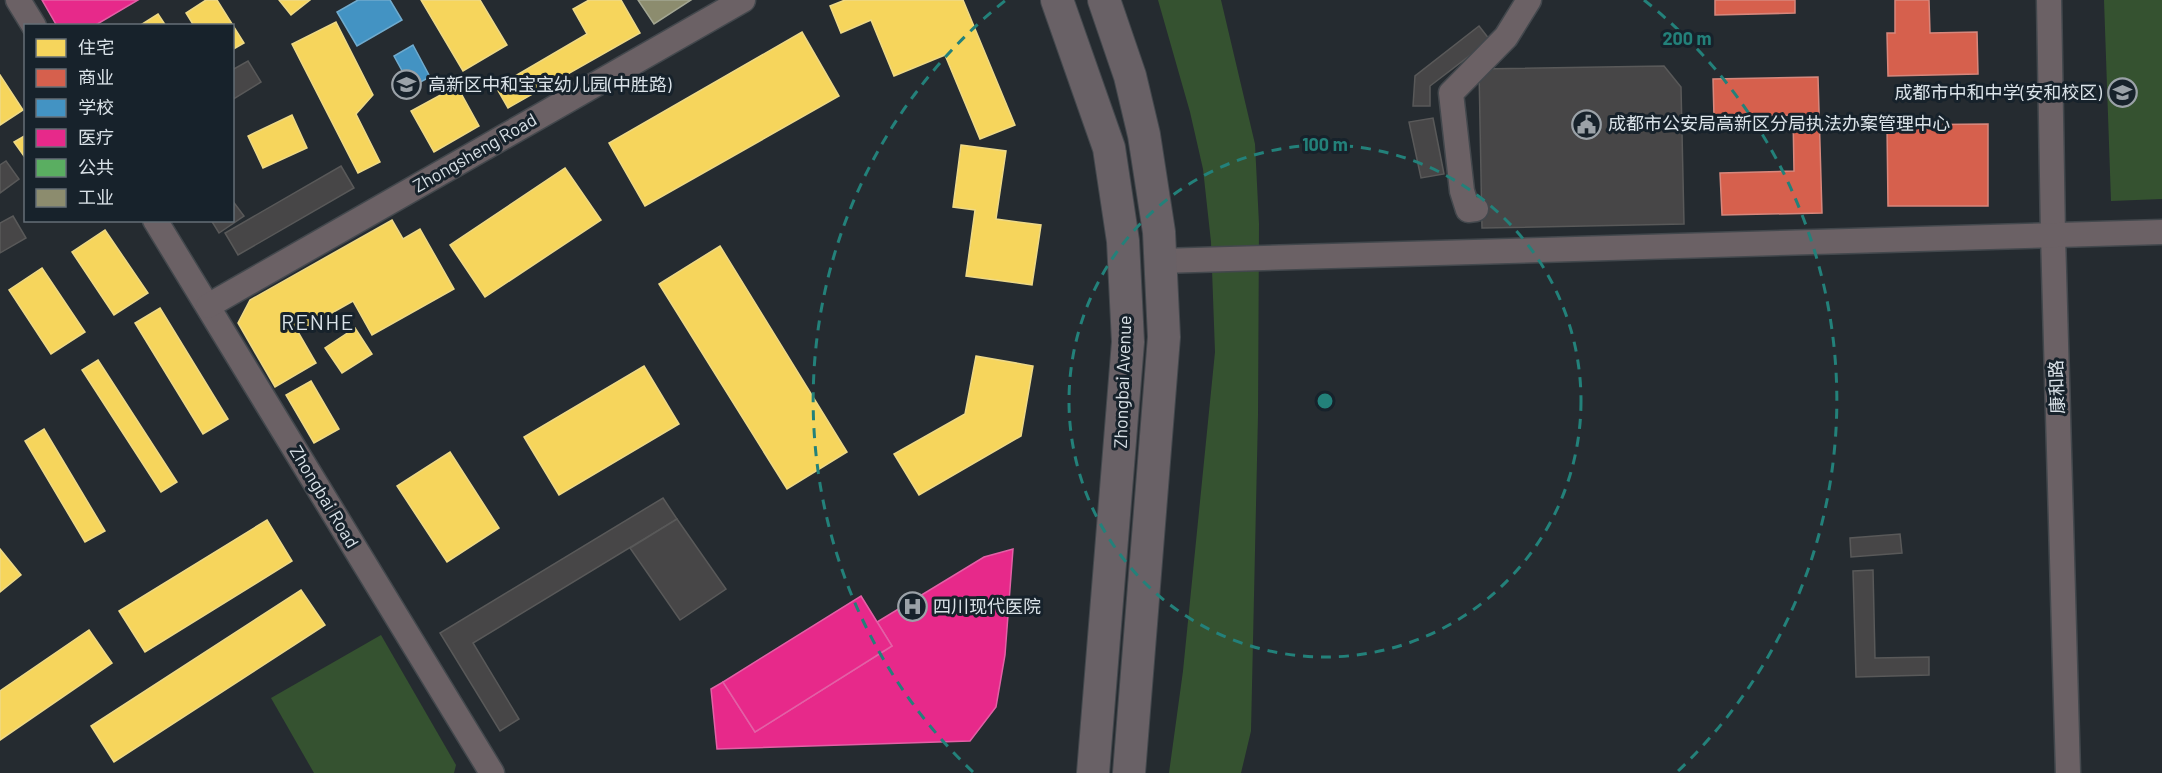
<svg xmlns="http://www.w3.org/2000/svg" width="2162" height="773" font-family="Barlow,'Noto Sans SC',sans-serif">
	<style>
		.green { fill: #355230 }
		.homes { fill: #f6d55c; stroke: #eed986; stroke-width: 1.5 }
		.shops { fill: #d6604d; stroke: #d7877c; stroke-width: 1.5 }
		.schools { fill: #4393c3; stroke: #70abce; stroke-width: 1.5 }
		.health { fill: #e7298a; stroke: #e360a6; stroke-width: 1.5 }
		.public { fill: #5aae61; stroke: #80be8a; stroke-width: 1.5 }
		.industry { fill: #8c8c6e; stroke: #a3a693; stroke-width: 1.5 }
		.building { fill: #474647; stroke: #595959; stroke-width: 1.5 }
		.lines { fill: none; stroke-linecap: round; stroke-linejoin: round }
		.minor-casing { stroke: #43484d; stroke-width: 27 }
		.major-casing { stroke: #43484d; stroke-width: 34 }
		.minor { stroke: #6b6165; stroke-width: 24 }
		.major { stroke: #696166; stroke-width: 32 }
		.ring { fill: none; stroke: #23817a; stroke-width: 3; stroke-dasharray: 10 8 }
		.labels { text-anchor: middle; stroke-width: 6; stroke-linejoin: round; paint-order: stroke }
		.poi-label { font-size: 18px; fill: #dae2e8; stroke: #17222b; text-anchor: start }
		.street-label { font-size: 18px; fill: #dae2e8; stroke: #17222b }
		.quarter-label { font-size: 21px; letter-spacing: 1.5px; fill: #dae2e8; stroke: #17222b }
		.centre { fill: #23817a; stroke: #17222b; stroke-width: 3 }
		.ring-label { font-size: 18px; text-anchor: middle; font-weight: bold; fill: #23817a; stroke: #17222b; stroke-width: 6; stroke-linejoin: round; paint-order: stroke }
	</style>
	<rect width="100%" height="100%" fill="#252b30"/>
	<g class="green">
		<polygon points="1158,0 1221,0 1255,144 1259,224 1258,415 1251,731 1241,773 1169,773 1183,671 1215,352 1211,242 1203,169 1190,112"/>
		<polygon points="2104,0 2162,0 2162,199 2111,201"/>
		<polygon points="381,635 456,765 454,773 314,773 271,698"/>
	</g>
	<g class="homes">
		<polygon points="206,0 217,0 244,43 232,50 232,26 194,26 186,13"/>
		<polygon points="279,0 310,0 291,15"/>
		<polygon points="421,0 480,0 507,45 463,71"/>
		<polygon points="589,0 621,0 640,33 508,108 496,87 587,34 573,9"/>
		<polygon points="845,0 963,0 1015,125 980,139 945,55 894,76 871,20 841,33 830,6"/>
		<polygon points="158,14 166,26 139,26"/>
		<polygon points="336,22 373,95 356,114 380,162 358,173 292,44"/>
		<polygon points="802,32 839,96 645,206 609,143"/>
		<polygon points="0,75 23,110 0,125"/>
		<polygon points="457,86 479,126 434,152 411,111"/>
		<polygon points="292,115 307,148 263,168 248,136"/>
		<polygon points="26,135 26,159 14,142"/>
		<polygon points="961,145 1006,151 996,219 1041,225 1032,285 966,276 975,210 953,207"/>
		<polygon points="1663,156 1664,194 1616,196 1614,158"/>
		<polygon points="565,168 601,220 485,297 450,245"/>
		<polygon points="392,220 403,239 420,229 454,289 372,335 353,301 298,332 316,363 275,387 238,323 250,300"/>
		<polygon points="105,230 148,293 114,315 72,252"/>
		<polygon points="720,246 847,452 787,489 659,284"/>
		<polygon points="42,268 85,332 51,354 9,290"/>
		<polygon points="160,308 228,419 203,434 135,323"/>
		<polygon points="355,328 372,354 342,373 325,348"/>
		<polygon points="976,356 1033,366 1021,436 919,495 894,454 965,414"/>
		<polygon points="98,360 177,482 161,492 82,370"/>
		<polygon points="644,366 679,424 559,495 524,437"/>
		<polygon points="311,381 339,429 314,443 286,395"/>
		<polygon points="44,429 105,531 85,542 25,441"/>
		<polygon points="450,452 499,528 447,562 397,486"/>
		<polygon points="267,520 292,561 145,652 119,611"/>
		<polygon points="0,549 21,575 0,592"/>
		<polygon points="301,590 325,625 114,762 91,726"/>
		<polygon points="89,630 112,663 0,740 0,691"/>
	</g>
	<g class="shops">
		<polygon points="1715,0 1795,0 1795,13 1715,15"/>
		<polygon points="1895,0 1929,0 1930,33 1977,32 1978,74 1888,76 1887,33 1895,33"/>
		<polygon points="1818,77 1822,213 1722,215 1720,173 1794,171 1793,115 1714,117 1713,79"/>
		<polygon points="1988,124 1988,206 1888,206 1887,125"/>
	</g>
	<g class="schools">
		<polygon points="358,0 390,0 402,20 357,46 337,12"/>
		<polygon points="413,45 430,77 411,87 394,56"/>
	</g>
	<g class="health">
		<polygon points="42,0 138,0 94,26 57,26"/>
		<polygon points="1013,549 1005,655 996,707 970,741 717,749 711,689 723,682 755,732 892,646 877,622 984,557"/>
		<polygon points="861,596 892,646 755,732 723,682"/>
	</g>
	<polygon class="public" points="1649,99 1650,145 1558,148 1559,187 1527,188 1524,102"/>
	<polygon class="industry" points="638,0 691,0 654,24"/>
	<g class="building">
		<polygon points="1479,26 1490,40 1430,86 1430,106 1413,106 1415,76"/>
		<polygon points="248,61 261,82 232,100 232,70"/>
		<polygon points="1664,66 1681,87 1684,224 1482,228 1479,69"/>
		<polygon points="1433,118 1444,174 1421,178 1409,122"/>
		<polygon points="6,161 19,179 0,193 0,165"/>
		<polygon points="341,166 354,188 238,255 225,233"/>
		<polygon points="232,200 244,216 219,233 211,220 232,220"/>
		<polygon points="13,216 26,238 0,253 0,223"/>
		<polygon points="663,498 677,519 473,643 519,719 500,731 440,633"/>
		<polygon points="677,519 726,589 680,620 630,548"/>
		<polygon points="1900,534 1902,553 1851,557 1850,538"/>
		<polygon points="1873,570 1875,658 1929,657 1929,675 1856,677 1853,571"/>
	</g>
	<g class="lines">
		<defs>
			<g id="minor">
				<polyline points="18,0 34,26"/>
				<polyline points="2049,0 2053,235 2068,773"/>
				<polyline points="1476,209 1468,210 1462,191 1451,93 1506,37 1529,0"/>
				<polyline points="155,220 492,773"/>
				<polyline points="1160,261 2162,232"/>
				<polyline points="208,306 743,0"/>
			</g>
			<g id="major">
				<polyline points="1057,0 1109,148 1123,241 1128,342 1093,773"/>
				<polyline points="1104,0 1130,76 1144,135 1159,232 1164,337 1129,773"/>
			</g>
		</defs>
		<use href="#minor" class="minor-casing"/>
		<use href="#major" class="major-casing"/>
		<use href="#minor" class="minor"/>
		<use href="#major" class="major"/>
	</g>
	<g class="ring">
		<circle cx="1325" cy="401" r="256"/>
		<path d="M973 772A512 512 0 0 1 1006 0M1644 0A512 512 0 0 1 1677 772"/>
	</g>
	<defs>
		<symbol id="school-ring" viewBox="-11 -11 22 22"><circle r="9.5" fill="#17222b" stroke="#9ba2a8" stroke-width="1.5"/><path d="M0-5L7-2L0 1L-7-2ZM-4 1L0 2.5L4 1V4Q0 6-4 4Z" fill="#9ba2a8"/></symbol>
		<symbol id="civic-ring" viewBox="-11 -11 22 22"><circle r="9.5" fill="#17222b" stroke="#9ba2a8" stroke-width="1.5"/><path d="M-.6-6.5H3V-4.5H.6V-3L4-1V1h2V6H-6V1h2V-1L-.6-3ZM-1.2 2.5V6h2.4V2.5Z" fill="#9ba2a8"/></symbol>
		<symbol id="hospital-ring" viewBox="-11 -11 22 22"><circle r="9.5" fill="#17222b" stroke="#9ba2a8" stroke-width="1.5"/><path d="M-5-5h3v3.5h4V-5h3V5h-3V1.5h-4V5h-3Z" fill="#9ba2a8"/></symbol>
	</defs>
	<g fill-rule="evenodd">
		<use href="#school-ring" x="390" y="68" width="33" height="33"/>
		<use href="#school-ring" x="2106" y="76" width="33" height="33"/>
		<use href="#civic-ring" x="1570" y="108" width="33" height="33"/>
		<use href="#hospital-ring" x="896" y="590" width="33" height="33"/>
	</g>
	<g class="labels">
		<g class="poi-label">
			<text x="428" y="91">高新区中和宝宝幼儿园(中胜路)</text>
			<text x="2102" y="99" text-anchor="end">成都市中和中学(安和校区)</text>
			<text x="1608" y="130">成都市公安局高新区分局执法办案管理中心</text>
			<text x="933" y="613">四川现代医院</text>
		</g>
		<g class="street-label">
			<text transform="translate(475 153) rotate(-30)" y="6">Zhongsheng Road</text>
			<text transform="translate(1123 382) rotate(-88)" y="6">Zhongbai Avenue</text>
			<text transform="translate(2057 387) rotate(-92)" y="6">康和路</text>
			<text transform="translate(324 497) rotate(59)" y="6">Zhongbai Road</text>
		</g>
		<g class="quarter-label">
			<text x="318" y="330">RENHE</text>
		</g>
	</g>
	<circle cx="1325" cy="401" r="9" class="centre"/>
	<g class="ring-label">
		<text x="1687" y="45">200 m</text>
		<text x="1325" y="151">100 m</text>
	</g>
	<rect x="24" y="24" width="210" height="198" fill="#17222b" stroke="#656f77" stroke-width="1.5"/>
	<rect x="36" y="39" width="30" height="18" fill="#f6d55c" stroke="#656f77" stroke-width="1.5"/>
	<text x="78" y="54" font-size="18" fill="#dae2e8">住宅</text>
	<rect x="36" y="69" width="30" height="18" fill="#d6604d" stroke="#656f77" stroke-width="1.5"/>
	<text x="78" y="84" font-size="18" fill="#dae2e8">商业</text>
	<rect x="36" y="99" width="30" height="18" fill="#4393c3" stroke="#656f77" stroke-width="1.5"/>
	<text x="78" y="114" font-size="18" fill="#dae2e8">学校</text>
	<rect x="36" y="129" width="30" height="18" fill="#e7298a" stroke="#656f77" stroke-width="1.5"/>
	<text x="78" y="144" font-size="18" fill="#dae2e8">医疗</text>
	<rect x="36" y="159" width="30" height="18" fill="#5aae61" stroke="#656f77" stroke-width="1.5"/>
	<text x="78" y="174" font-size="18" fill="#dae2e8">公共</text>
	<rect x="36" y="189" width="30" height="18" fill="#8c8c6e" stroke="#656f77" stroke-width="1.5"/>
	<text x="78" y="204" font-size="18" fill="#dae2e8">工业</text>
</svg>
